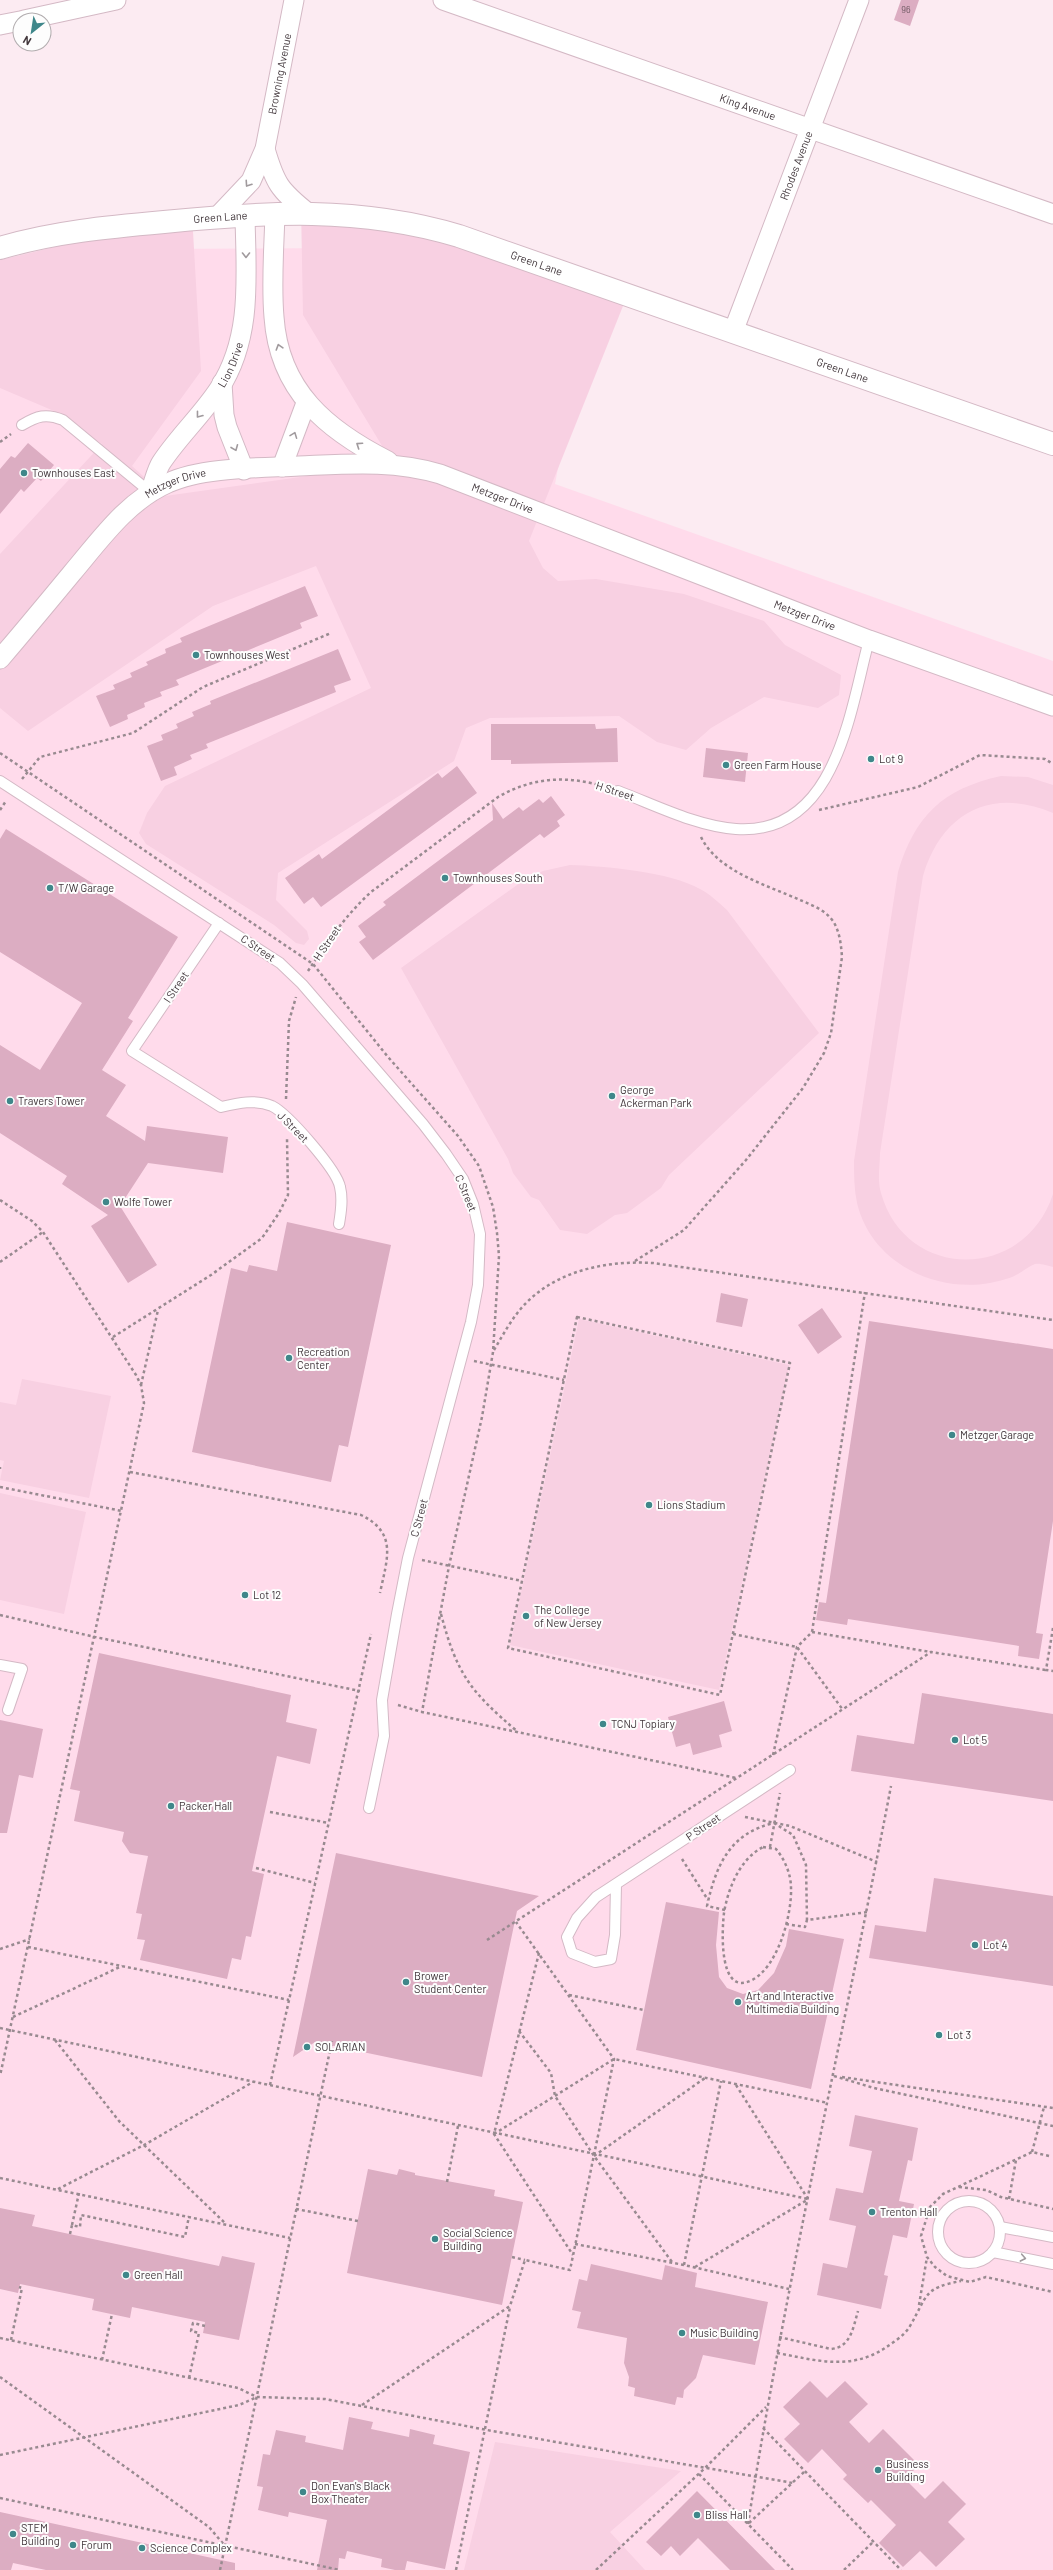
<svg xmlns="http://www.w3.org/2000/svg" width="1053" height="2570" font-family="Barlow,sans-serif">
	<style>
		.built { fill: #ffdbeb }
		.green { fill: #f8d0e2 }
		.building { fill: #dcadc2 }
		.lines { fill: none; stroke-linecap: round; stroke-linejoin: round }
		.service-casing { stroke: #d4b9c5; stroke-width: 12 }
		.minor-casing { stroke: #d4b9c5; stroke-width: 21 }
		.tertiary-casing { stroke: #d4b9c5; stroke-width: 24 }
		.path { stroke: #988a90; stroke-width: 2.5; stroke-dasharray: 3 3; stroke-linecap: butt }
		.service { stroke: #fff; stroke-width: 10 }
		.minor { stroke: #fff; stroke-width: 19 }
		.tertiary { stroke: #fff; stroke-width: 22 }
		.oneway { stroke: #a09a9d }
		.poi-dot { fill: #3f878a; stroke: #fdfdfd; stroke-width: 1.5 }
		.labels { text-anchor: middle; stroke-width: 4; stroke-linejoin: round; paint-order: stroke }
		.number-label { font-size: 9px; fill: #68545d }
		.street-label { font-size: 11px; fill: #41363b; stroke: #fdfdfd }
		.poi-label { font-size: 11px; fill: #41363b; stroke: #fdfdfd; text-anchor: start }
	</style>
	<rect width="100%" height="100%" fill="#fcebf2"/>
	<polygon class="built" points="352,248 587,315 555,484 1053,661 1053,2570 0,2570 0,295 148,249"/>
	<g class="green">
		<polygon points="301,206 629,291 529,541 543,568 558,581 596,579 684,594 764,621 785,645 841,675 839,695 818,708 764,697 711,728 686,750 657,742 619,716 490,718 466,728 454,761 278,873 276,900 307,931 309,939 304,945 296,943 274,925 146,844 139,833 147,813 165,786 371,688 316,566 213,606 28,731 0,708 0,554 102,444 54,411 0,388 0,260 192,214 201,371 132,466 165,496 393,464 303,315"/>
		<path d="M 1001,776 L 1028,777 L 1053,785 L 1053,813 C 992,787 942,812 923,876 L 880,1153 C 880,1166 877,1180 881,1193 C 906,1282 1025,1281 1053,1194 L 1053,1267 C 1048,1266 1040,1263 1035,1264 C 1029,1266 1022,1272 1016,1275 C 1009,1279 998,1281 990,1283 C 934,1293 871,1262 857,1203 C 854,1189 854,1175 854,1161 L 898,872 C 915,816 942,789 1001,776 Z"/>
		<path d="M 570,865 C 604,866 671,872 700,889 C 710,894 718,902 727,910 L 819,1033 L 669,1175 L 661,1188 L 627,1213 L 615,1215 L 587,1234 L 560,1230 L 539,1200 L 531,1197 L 513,1173 L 508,1159 L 401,968 L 524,880 L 543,871 Z"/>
		<polygon points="579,1319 789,1365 719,1690 510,1645"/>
		<polygon points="22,1379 111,1396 89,1498 0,1480 4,1461 0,1460 0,1402 16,1405"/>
		<polygon points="0,1493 86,1512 64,1614 0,1600"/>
		<polygon points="495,2442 681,2471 610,2532 645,2570 464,2570"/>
	</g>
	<g class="building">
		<polygon points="901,0 919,0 910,26 894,20"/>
		<polygon points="28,443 54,465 41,481 37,478 24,492 21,489 0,514 0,469 11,456 15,458"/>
		<polygon points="305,586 318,616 300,623 302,628 176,680 179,685 160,692 162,696 144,703 145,707 127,715 128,719 110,727 96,696 115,689 113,685 132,677 130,673 148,665 146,662 166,653 165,649 182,642 180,638"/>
		<polygon points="338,649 351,680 334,686 336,692 206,744 208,748 190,755 192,759 174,767 177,775 161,781 147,746 163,740 161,735 178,728 176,724 194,716 192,712 211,704 210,701"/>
		<polygon points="491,724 595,724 596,729 617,728 618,762 511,764 511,760 491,760"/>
		<polygon points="706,748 748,753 745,782 703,777"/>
		<polygon points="457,766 477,793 321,907 313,897 304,904 285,878 319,854 322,859 438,773 442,778"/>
		<polygon points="551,796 565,815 557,821 560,826 544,838 540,834 373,960 359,942 366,937 358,926 386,905 383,902 493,820 492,803 503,819 519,807 523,811 539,799 543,803"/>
		<polygon points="6,829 178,937 128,1018 133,1021 102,1070 126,1085 106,1116 145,1141 147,1126 228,1137 223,1173 148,1163 120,1206 157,1265 128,1283 91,1226 108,1215 62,1184 67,1176 0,1133 0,1045 40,1070 82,1003 0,952 0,839"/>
		<polygon points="287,1222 391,1245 348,1447 339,1445 331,1482 192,1452 231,1268 247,1272 249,1265 277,1271"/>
		<polygon points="721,1293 748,1299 742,1327 716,1322"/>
		<polygon points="822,1308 842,1337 818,1354 798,1325"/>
		<polygon points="869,1321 1053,1349 1053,1521 1036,1633 1043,1634 1039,1659 1018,1656 1019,1646 848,1619 847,1625 816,1620 819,1602 826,1603"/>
		<polygon points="99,1653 291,1695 286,1722 317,1729 310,1764 277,1756 252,1871 264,1874 251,1937 246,1936 241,1960 232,1958 227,1979 140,1960 145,1940 137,1939 142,1914 136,1913 148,1856 130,1853 122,1841 124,1832 74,1821 80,1791 70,1789"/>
		<polygon points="922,1693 1053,1714 1053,1801 851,1771 857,1735 914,1744"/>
		<polygon points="724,1701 732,1731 719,1735 722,1747 693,1755 690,1743 676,1747 668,1717"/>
		<polygon points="0,1720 43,1729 33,1778 19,1775 7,1833 0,1833"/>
		<polygon points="336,1853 539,1896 517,1911 482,2077 315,2042 293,2057"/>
		<polygon points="934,1878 1053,1896 1053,1986 869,1958 875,1925 926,1932"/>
		<polygon points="666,1902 719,1912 716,1945 719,1977 727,1988 743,1994 758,1990 774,1973 786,1946 789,1929 844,1939 811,2089 636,2050"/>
		<polygon points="855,2115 918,2128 912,2161 908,2160 899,2201 914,2204 907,2238 893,2235 884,2275 888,2276 881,2309 817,2295 823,2263 847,2268 856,2226 829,2220 836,2188 863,2193 872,2151 849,2146"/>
		<polygon points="368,2169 397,2175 399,2169 415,2173 415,2175 495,2190 494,2196 523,2202 502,2305 347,2273"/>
		<polygon points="0,2208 35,2215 32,2226 219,2266 222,2256 255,2263 239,2340 203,2333 205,2322 132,2307 130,2318 92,2310 94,2299 20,2284 18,2293 0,2289"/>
		<polygon points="591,2264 662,2280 665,2265 697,2273 695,2287 768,2302 755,2365 703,2355 696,2378 684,2390 683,2398 677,2397 675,2405 634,2396 635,2388 628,2386 629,2377 624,2363 627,2338 577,2328 581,2312 572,2310 579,2279 587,2281"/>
		<polygon points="810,2381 827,2398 845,2381 868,2404 849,2422 869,2443 883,2429 919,2465 905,2479 925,2499 943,2481 966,2504 948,2522 965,2539 936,2567 920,2551 903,2567 879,2543 896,2525 871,2500 868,2503 843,2479 847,2475 822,2449 808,2463 784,2439 800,2424 783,2407"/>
		<polygon points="349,2417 373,2422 371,2429 409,2437 410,2429 435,2435 433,2444 470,2452 445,2569 407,2561 405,2570 395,2570 381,2567 382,2559 347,2551 345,2559 339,2558 338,2570 317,2570 327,2520 289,2512 288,2517 258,2510 263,2487 257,2486 263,2454 270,2455 276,2430 306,2436 305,2442 343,2450"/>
		<polygon points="697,2491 775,2570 730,2570 698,2538 680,2556 671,2546 661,2556 646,2542"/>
		<polygon points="0,2512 235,2563 235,2570 46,2570 13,2563 11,2570 0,2570"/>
	</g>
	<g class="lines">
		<defs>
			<g id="service">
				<path d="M 22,425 C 37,416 46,413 63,420 L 150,492"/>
				<polyline points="0,781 280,963 302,984 423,1124 446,1154 463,1179 473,1204 480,1234 478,1285 471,1322 408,1558 397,1614 382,1700 384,1736 369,1808"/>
				<path d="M 618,791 C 655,805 696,826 736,829 C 836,836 850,711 869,640"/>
				<path d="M 219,923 L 132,1051 L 221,1107 C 238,1103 255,1099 272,1106 C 288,1114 337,1170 340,1187 C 343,1199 341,1212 339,1224"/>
				<polyline points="0,1665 22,1669 8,1710"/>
				<polyline points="616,1884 615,1935 611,1959 595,1962 572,1953 567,1937 577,1918 596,1897 790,1770"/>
				<circle cx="969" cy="2232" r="31"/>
				<polyline points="1000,2227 1053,2237"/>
				<polyline points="993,2252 1053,2264"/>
			</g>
			<g id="minor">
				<path id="s1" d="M 443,0 L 1053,214"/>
				<polyline points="24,20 116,0"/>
				<polyline points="0,25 20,21"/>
				<path d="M 265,149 C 275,183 279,190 308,213"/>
				<path d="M 275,214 C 274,248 271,283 274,317 C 279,391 327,430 388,461"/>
				<path id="s2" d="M 217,217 L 251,181 L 265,149 L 294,0"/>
				<path id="s3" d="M 733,332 L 859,0"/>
				<polyline points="222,383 224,415 227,427 244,470"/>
				<polyline points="282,467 306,403"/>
				<path id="s4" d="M 150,492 C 154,483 156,471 161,463 C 178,437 202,415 219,389 C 253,337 246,275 245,216"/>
				<path id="s5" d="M 0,659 C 24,631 48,602 72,573 C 100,540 127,501 168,483 C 202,467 261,468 299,466 C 348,464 393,460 440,474 L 869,640 L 1053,706"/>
			</g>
			<g id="tertiary">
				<path id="s6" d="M 0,248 C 54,232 108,227 164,222 C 266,212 359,206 459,236 L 1053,444"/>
			</g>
		</defs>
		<use href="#service" class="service-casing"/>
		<use href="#minor" class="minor-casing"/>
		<use href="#tertiary" class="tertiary-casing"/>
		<g class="path">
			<polyline points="0,442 11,434"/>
			<polyline points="0,753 313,964 388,1057 458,1136 479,1166 493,1207 497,1233 499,1256 493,1352 482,1417 449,1566 422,1712"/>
			<polyline points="22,779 40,757 133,733 203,687 331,633"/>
			<polyline points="0,810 6,801"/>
			<polyline points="819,810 918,787 980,755 1045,759 1053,764"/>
			<path d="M 308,971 C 327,942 346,915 371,892 L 498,797 C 533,777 567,775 606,787"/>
			<polyline points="286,1099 289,1021 296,997"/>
			<polyline points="0,1200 32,1221 43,1232 136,1375 141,1385 144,1403 0,2076"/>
			<path d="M 635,1261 L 684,1230 L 746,1160 L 803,1088 L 824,1053 L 831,1033 L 842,957 C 841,945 840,932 833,921 C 825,910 812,905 800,900 C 767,885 718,872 701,837"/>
			<polyline points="0,1262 43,1232"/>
			<polygon points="577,1317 790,1363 720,1695 508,1648"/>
			<polyline points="113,1337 211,1275 262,1238 279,1213 288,1195 287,1138"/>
			<path d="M 494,1350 C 500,1340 506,1329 513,1319 C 544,1273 601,1260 653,1263 L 1053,1320"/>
			<polyline points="474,1361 564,1380"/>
			<polyline points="141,1385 158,1310"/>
			<polyline points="0,1467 0,1469"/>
			<path d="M 130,1472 L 361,1515 C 398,1533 387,1559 380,1593"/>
			<polyline points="0,1487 122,1511"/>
			<polyline points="422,1560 522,1581"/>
			<path d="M 441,1614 C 457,1675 471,1692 518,1732"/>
			<polyline points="0,1615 95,1637 360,1691"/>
			<polyline points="1053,1628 1046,1670 1053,1671"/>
			<polyline points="812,1632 931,1652"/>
			<polyline points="733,1634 797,1647 843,1710"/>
			<polyline points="398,1705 422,1712 736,1778"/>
			<polyline points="773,1755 797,1647 812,1632 865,1292"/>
			<polyline points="270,1812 329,1823"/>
			<polyline points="745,1817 790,1826 877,1862"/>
			<path d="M 763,1847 L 776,1849 C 785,1860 791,1874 791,1888 C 792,1915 778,1967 752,1980 C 718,1998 722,1929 724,1913 C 728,1888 740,1859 763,1847 Z"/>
			<polyline points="770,1847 780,1793"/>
			<polyline points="682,1859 708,1900"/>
			<polyline points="256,1868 315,1883"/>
			<path d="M 725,1910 L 707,1906 C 716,1865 730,1833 774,1823 L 793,1835 L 806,1865 L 807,1920 L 868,1912"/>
			<polyline points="786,1924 805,1927 807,1920"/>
			<polyline points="487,1940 931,1652 1046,1670"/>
			<polyline points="28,1947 289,2000"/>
			<polyline points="0,1949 30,1939"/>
			<polyline points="539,1953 494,2134 573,2255"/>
			<polyline points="569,1995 644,2010"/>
			<polyline points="13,2017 122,1966"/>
			<polyline points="0,2028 808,2199"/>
			<polyline points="519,2031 551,2073 555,2096 594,2156 672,2262"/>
			<polyline points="55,2040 119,2121 225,2223"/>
			<polyline points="834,2076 874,2088 1053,2126"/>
			<polyline points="842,2077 1053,2108"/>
			<polyline points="270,2085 371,1634"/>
			<polyline points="736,2085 808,2199"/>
			<polyline points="494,2134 614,2059 828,2103"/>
			<polyline points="1032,2152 1044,2107"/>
			<polyline points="594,2156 705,2078"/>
			<polyline points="1049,2156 1032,2152 943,2194 930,2207 921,2236 927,2257 935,2267 947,2276 970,2282 986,2277 1053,2292"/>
			<polyline points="0,2178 290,2238"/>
			<polyline points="447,2182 458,2126"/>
			<polyline points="959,2187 986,2190 1001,2197 1053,2209"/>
			<polyline points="58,2189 144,2145 253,2082"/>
			<polyline points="1009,2199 1016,2160"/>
			<polyline points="296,2209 358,2221"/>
			<polyline points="72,2225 79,2193"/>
			<polyline points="70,2234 72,2225 80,2227 81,2215 185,2237 189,2216"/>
			<polyline points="575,2244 684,2265 789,2289"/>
			<polyline points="512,2257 525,2260"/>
			<polyline points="684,2265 721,2081"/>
			<polyline points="695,2267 807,2200"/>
			<polyline points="919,2305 927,2257"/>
			<path d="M 779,2337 L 831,2349 C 851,2347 853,2328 858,2311"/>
			<polyline points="0,2338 238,2388 257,2397 325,2399 487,2430 793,2483"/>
			<polyline points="11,2340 22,2288 19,2287"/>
			<path d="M 777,2353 C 815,2360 850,2371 885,2348 C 894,2342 905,2335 910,2326 C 928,2295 923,2288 961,2281"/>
			<polyline points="102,2360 112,2314"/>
			<polyline points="0,2377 209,2527 225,2546"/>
			<polyline points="189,2378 199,2333 191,2331 193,2323 205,2326"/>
			<polyline points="362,2405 510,2306 525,2260 570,2270 614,2059 516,1922"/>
			<polyline points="763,2428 901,2570"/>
			<polyline points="0,2455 239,2405 257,2397"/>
			<polyline points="699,2474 793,2570"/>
			<polyline points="0,2498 340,2570"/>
			<polyline points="749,2523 804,2472"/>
			<path d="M 748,2524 C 787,2276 844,2032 891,1786"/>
			<polyline points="220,2570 332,2041"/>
			<polyline points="456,2570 510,2307"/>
			<polyline points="596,2570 705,2468 766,2407"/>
			<polyline points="844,2570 873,2542"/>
		</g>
		<use href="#service" class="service"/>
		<use href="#minor" class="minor"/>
		<use href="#tertiary" class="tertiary"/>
	</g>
	<defs><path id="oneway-chevron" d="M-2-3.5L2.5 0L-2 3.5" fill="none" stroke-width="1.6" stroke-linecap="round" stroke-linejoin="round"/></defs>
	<g class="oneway">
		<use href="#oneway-chevron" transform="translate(248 184) rotate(124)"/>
		<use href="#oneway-chevron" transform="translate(246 255) rotate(90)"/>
		<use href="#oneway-chevron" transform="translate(279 347) rotate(-107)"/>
		<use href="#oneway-chevron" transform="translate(199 415) rotate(128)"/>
		<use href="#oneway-chevron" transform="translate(294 435) rotate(-69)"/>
		<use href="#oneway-chevron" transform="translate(359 445) rotate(-146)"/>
		<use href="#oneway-chevron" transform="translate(235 448) rotate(68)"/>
		<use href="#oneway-chevron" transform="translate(1023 2258) rotate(11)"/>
	</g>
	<g class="poi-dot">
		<circle cx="24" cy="473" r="4"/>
		<circle cx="196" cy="655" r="4"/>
		<circle cx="871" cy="759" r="4"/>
		<circle cx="726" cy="765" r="4"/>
		<circle cx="445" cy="878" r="4"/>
		<circle cx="50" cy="888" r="4"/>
		<circle cx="612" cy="1096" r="4"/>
		<circle cx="10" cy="1101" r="4"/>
		<circle cx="106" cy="1202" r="4"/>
		<circle cx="289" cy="1358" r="4"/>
		<circle cx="952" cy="1435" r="4"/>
		<circle cx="649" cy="1505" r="4"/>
		<circle cx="245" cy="1595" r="4"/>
		<circle cx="526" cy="1616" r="4"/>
		<circle cx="603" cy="1724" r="4"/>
		<circle cx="955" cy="1740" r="4"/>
		<circle cx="171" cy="1806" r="4"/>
		<circle cx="975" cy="1945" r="4"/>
		<circle cx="406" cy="1982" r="4"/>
		<circle cx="738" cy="2002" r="4"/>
		<circle cx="939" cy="2035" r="4"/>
		<circle cx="307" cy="2047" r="4"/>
		<circle cx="872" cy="2212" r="4"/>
		<circle cx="435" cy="2239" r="4"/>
		<circle cx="126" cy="2275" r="4"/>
		<circle cx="682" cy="2333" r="4"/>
		<circle cx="878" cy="2470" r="4"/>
		<circle cx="303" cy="2492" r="4"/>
		<circle cx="697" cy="2515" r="4"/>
		<circle cx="13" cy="2534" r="4"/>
		<circle cx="73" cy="2545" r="4"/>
		<circle cx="142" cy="2548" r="4"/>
	</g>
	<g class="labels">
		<g class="number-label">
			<text x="906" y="13">96</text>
		</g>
		<g class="street-label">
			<text dy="4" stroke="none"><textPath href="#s2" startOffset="161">Browning Avenue</textPath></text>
			<text dy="4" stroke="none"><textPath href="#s1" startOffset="323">King Avenue</textPath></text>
			<text dy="4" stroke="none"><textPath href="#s3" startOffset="178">Rhodes Avenue</textPath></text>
			<text dy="4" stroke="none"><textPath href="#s6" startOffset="223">Green Lane</textPath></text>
			<text dy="4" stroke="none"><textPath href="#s6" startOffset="546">Green Lane</textPath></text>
			<text dy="4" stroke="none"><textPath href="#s4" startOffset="152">Lion Drive</textPath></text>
			<text dy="4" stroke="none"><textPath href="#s6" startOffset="870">Green Lane</textPath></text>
			<text dy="4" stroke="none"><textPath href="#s5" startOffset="252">Metzger Drive</textPath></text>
			<text dy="4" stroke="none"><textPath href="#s5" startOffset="587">Metzger Drive</textPath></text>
			<text dy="4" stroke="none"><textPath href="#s5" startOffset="911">Metzger Drive</textPath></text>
			<text transform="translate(615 791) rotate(18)" y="4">H Street</text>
			<text transform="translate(327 943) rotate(-56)" y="4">H Street</text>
			<text transform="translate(258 948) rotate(34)" y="4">C Street</text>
			<text transform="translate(176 987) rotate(-56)" y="4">I Street</text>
			<text transform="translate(293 1127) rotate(45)" y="4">J Street</text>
			<text transform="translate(466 1193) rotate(67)" y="4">C Street</text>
			<text transform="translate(419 1518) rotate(-75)" y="4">C Street</text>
			<text transform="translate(703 1827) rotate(-34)" y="4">P Street</text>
		</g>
		<g class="poi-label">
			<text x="32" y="477">Townhouses East</text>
			<text x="204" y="659">Townhouses West</text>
			<text x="879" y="763">Lot 9</text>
			<text x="734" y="769">Green Farm House</text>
			<text x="453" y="882">Townhouses South</text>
			<text x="58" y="892">T/W Garage</text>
			<text x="620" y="1094">George<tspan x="620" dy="13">Ackerman Park</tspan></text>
			<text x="18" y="1105">Travers Tower</text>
			<text x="114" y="1206">Wolfe Tower</text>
			<text x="297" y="1356">Recreation<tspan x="297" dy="13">Center</tspan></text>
			<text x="960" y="1439">Metzger Garage</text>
			<text x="657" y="1509">Lions Stadium</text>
			<text x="253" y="1599">Lot 12</text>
			<text x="534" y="1614">The College<tspan x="534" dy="13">of New Jersey</tspan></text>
			<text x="611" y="1728">TCNJ Topiary</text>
			<text x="963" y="1744">Lot 5</text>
			<text x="179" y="1810">Packer Hall</text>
			<text x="983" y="1949">Lot 4</text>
			<text x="414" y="1980">Brower<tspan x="414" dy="13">Student Center</tspan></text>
			<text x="746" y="2000">Art and Interactive<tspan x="746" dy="13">Multimedia Building</tspan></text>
			<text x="947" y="2039">Lot 3</text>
			<text x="315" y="2051">SOLARIAN</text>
			<text x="880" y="2216">Trenton Hall</text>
			<text x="443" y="2237">Social Science<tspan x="443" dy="13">Building</tspan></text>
			<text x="134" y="2279">Green Hall</text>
			<text x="690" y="2337">Music Building</text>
			<text x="886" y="2468">Business<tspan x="886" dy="13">Building</tspan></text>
			<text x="311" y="2490">Don Evan's Black<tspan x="311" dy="13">Box Theater</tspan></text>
			<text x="705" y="2519">Bliss Hall</text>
			<text x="21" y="2532">STEM<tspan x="21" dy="13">Building</tspan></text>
			<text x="81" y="2549">Forum</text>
			<text x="150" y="2552">Science Complex</text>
		</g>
	</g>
	<g transform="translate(32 32) rotate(210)"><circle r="19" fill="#fdfdfd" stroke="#b2adaf"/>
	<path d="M0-3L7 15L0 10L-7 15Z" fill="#3f878a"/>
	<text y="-6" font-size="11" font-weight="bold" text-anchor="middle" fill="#41363b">N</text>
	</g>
</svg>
